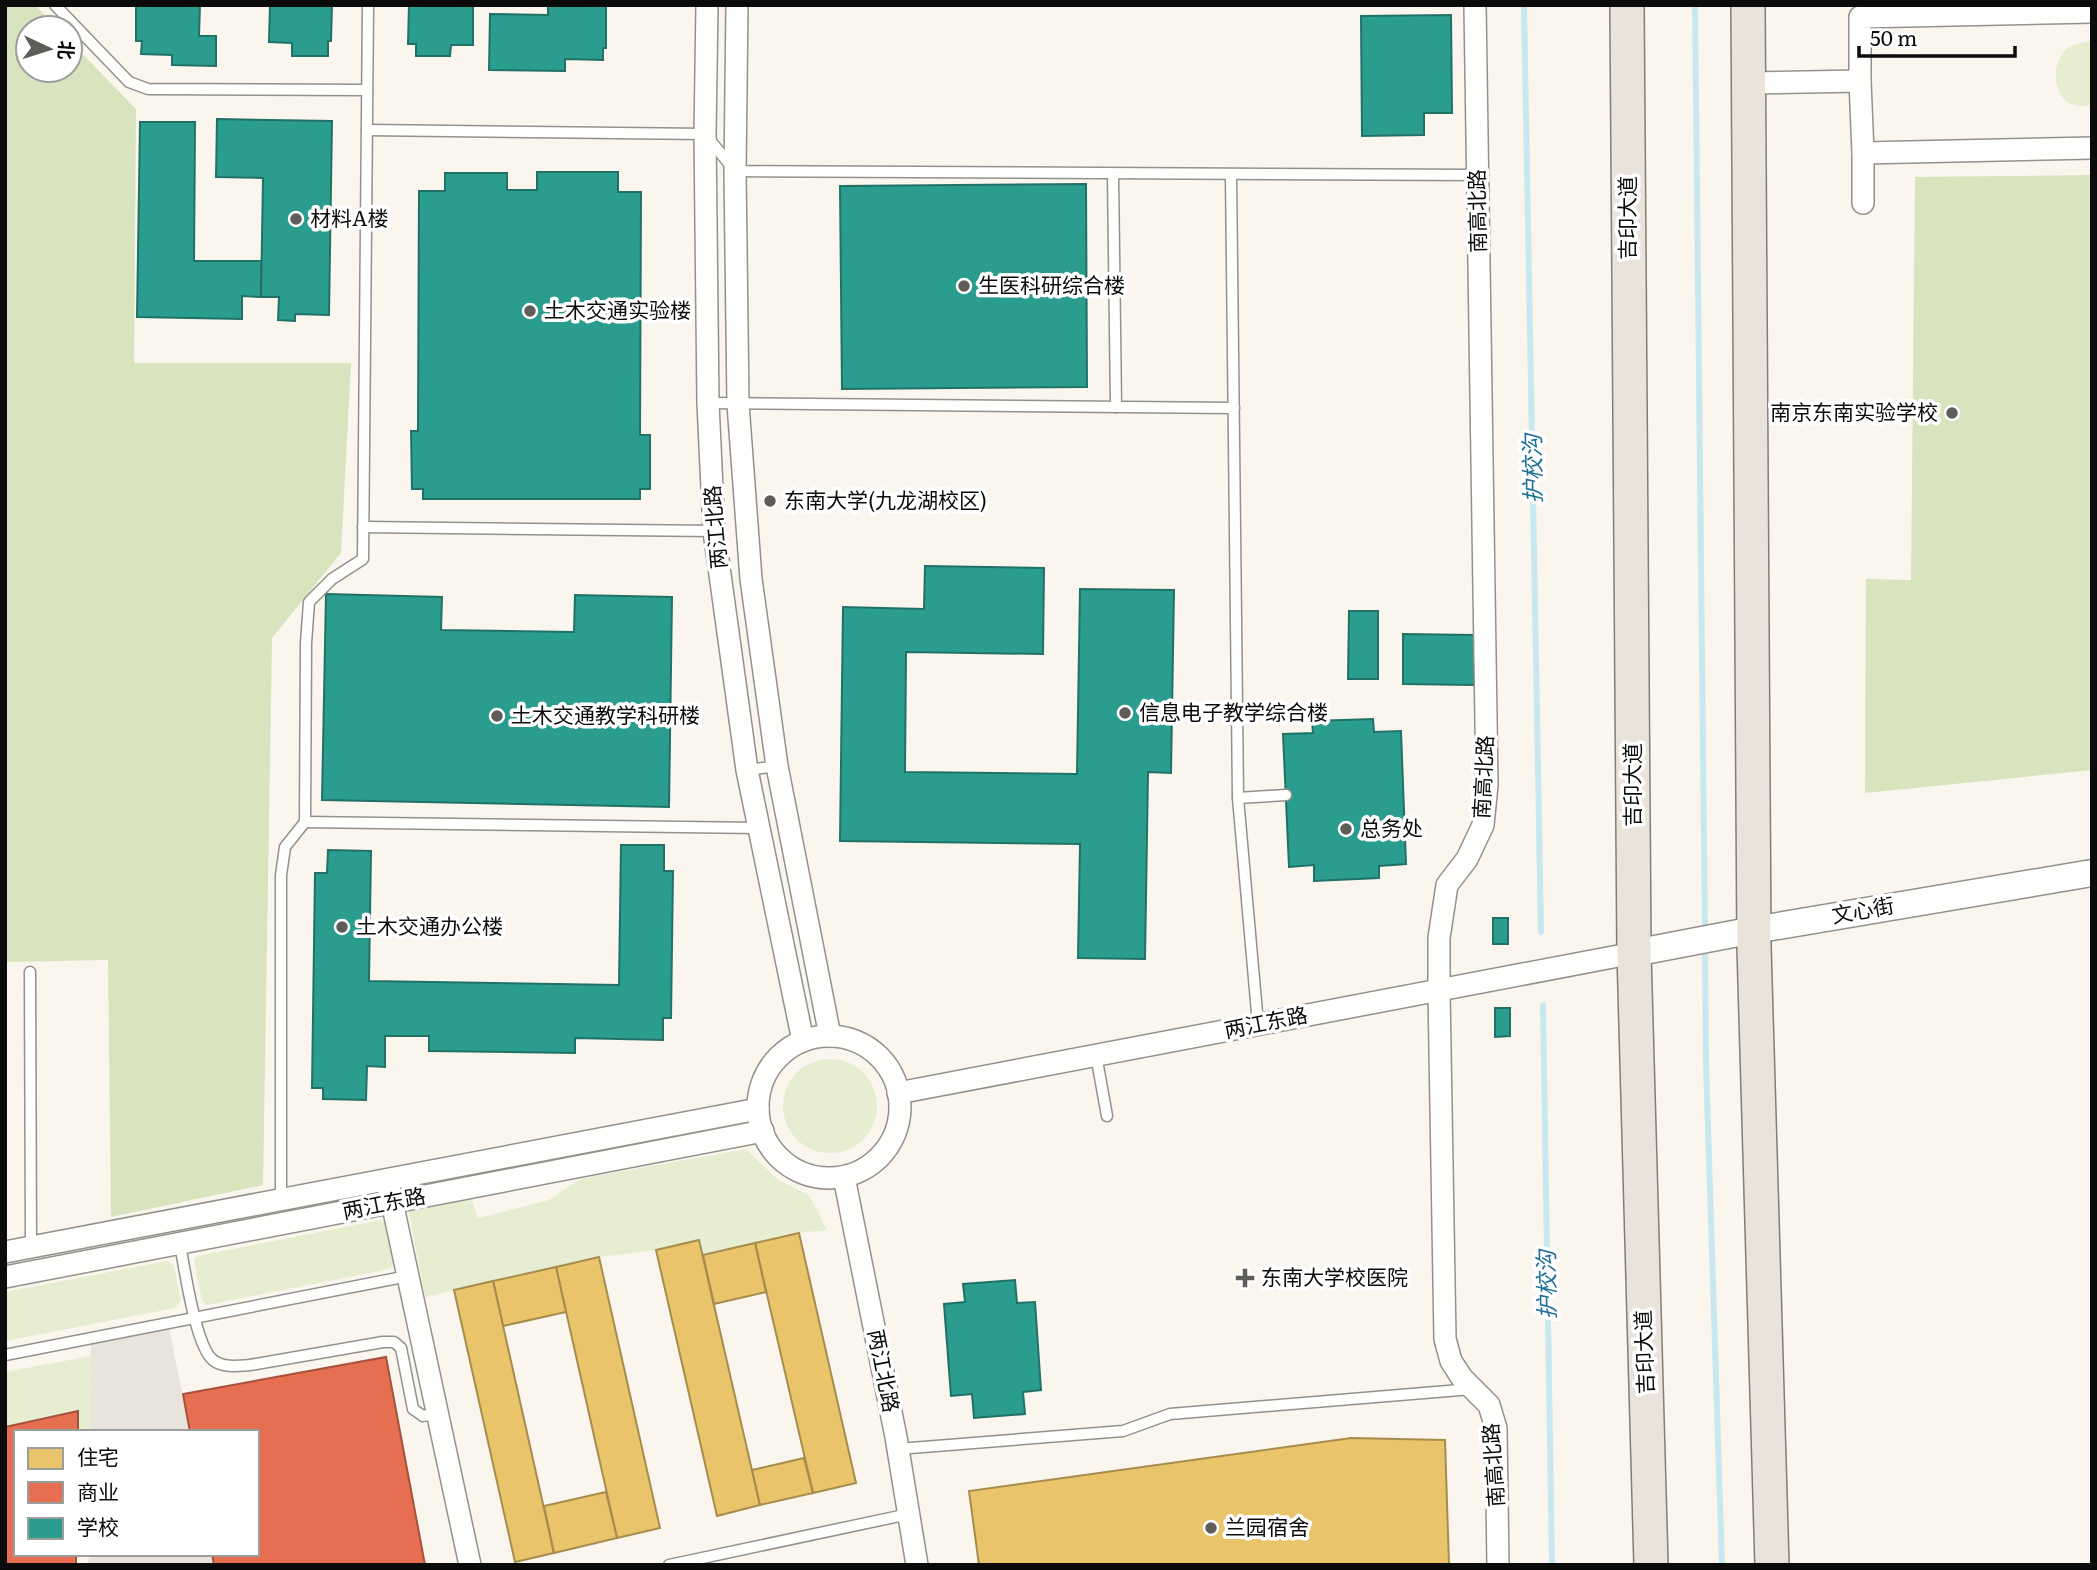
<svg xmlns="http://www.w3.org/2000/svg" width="2097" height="1570" font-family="Literata,'Noto Sans SC',serif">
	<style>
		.green { fill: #e6edd0 }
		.forest { fill: #d7e4be }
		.plaza { fill: #e9e4db }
		.homes { fill: #e9c46a; stroke: #a68c4e; stroke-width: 2 }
		.shops { fill: #e76f51; stroke: #a5513c; stroke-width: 2 }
		.schools { fill: #2a9d8f; stroke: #217167; stroke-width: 2 }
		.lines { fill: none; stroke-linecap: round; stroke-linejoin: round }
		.stream { stroke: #c8e8f1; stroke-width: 6 }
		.service-casing { stroke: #93918d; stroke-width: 13 }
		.minor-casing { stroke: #93918d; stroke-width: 24 }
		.tertiary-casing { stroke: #93918d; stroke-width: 29 }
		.primary-casing { stroke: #807e7a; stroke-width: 36 }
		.service { stroke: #fefefc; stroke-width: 10 }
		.minor { stroke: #fefefc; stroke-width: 21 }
		.tertiary { stroke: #fefefc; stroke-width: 26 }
		.primary { stroke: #eae3d9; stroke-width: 33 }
		.poi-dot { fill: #5f5d5a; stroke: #fff; stroke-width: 2.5 }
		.labels { text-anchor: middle; stroke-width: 7; stroke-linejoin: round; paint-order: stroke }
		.street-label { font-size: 21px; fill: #0b0b0b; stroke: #fff }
		.poi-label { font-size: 21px; fill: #0b0b0b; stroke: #fff; text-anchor: start }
		.water-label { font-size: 23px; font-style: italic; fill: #1c7095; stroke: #fff }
	</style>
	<rect width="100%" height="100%" fill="#faf6ee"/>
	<g class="green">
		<path d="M 2090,41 L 2091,105 C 2084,106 2076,107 2069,103 C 2051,91 2052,60 2068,48 C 2074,44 2083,43 2090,41 Z"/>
		<circle cx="830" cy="1106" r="47"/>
		<polygon points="746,1149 778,1180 809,1195 827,1230 799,1233 703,1255 699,1240 656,1250 599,1257 425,1297 408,1209 470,1195 478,1218 549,1200 580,1179"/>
		<polygon points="381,1220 387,1223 395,1262 390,1269 207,1305 202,1301 194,1260 197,1256"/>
		<polygon points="167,1261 174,1266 181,1300 175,1308 5,1341 5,1292"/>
		<polygon points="91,1356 90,1432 5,1427 5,1372"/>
	</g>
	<g class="forest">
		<polygon points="5,5 35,5 57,28 28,28 28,70 70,70 70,41 136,109 134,363 351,363 341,553 272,638 263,1185 111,1217 108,960 5,962"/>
		<polygon points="2092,175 2092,770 1865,793 1866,579 1911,580 1915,177"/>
	</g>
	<g class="plaza">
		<polygon points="168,1323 190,1432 90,1432 91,1338"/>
		<polygon points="89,1554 212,1554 214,1565 88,1565"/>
	</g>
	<g class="homes">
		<polygon points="799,1233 856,1483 813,1493 755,1243"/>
		<polygon points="699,1240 760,1505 717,1516 656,1250"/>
		<polygon points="755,1243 766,1292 714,1304 703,1255"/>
		<polygon points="599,1257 660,1528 617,1538 556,1267"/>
		<polygon points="556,1267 566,1312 503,1326 493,1281"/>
		<polygon points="493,1281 554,1553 515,1562 454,1290"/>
		<polygon points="1351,1438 1445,1440 1449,1565 979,1565 969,1491"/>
		<polygon points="804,1458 813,1493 760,1505 752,1470"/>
		<polygon points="606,1492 617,1538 554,1553 544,1506"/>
	</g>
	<g class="shops">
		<polygon points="386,1357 425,1565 214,1565 212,1554 257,1554 257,1432 190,1432 183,1394"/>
		<polygon points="78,1411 78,1432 16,1432 16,1554 76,1554 76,1565 5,1565 5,1427"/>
	</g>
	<g class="schools">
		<polygon points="136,5 200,5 199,36 216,36 216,66 172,65 172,55 141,54 142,41 136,41"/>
		<polygon points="270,5 332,5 331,41 328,41 328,56 292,56 292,43 269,42"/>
		<polygon points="409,5 473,5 473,45 451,45 450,56 416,56 416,44 408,44"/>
		<polygon points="548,5 606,5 606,48 603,48 603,60 565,59 565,71 489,70 490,14 548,15"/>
		<polygon points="1451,15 1452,113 1424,113 1424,135 1362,136 1361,16"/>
		<polygon points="217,119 332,121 329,315 295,314 295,321 278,320 279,297 261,297 263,178 216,177"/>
		<polygon points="140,122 195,122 194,261 261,261 261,297 242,296 242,319 137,317"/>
		<polygon points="537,172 618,172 618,192 641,192 640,435 650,435 650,489 640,489 640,499 423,499 423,489 412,489 411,431 418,431 419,191 445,191 445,173 507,173 507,190 537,190"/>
		<polygon points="1086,184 1087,387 842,389 840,186"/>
		<polygon points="925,566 1044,568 1043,654 906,652 905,772 1077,774 1080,589 1174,590 1171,773 1148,772 1145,959 1078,958 1080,844 840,841 843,607 924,609"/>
		<polygon points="326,594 442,597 441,630 574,632 575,595 672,597 669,807 322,800"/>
		<polygon points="1349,611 1378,611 1378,679 1348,679"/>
		<polygon points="1403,634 1474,635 1474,685 1403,684"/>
		<polygon points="1373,719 1374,732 1401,731 1406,864 1379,866 1379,878 1314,881 1314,865 1289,867 1283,734 1313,733 1312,721"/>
		<polygon points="621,845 664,845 664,871 673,871 671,1018 663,1018 663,1040 575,1038 575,1053 429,1051 429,1036 385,1036 385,1067 367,1066 366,1100 323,1099 323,1088 312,1088 315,873 327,873 328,850 371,851 369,981 619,985"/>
		<rect x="1493" y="918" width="15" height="26"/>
		<polygon points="1495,1008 1510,1008 1510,1036 1495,1037"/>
		<polygon points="1015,1280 1017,1303 1035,1302 1041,1390 1023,1392 1025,1414 974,1418 972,1394 951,1396 944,1304 965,1302 963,1284"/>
	</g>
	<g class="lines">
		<g class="stream">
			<polyline points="1524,5 1541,932"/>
			<polyline points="1695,5 1705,934"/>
			<polyline points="1705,945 1706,1064 1722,1565"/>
			<polyline points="1543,1005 1552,1565"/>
		</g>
		<defs>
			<g id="service">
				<polyline points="55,5 129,82 148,89 367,90"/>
				<polyline points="367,130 705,134 735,171 1478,175"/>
				<polyline points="1113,174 1116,407"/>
				<polyline points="1231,175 1238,798 1258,1024"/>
				<polyline points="708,403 1234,408"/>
				<polyline points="363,527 714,531"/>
				<polyline points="747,770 777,766"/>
				<polyline points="1238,798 1286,795"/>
				<polyline points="305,822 759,828"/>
				<polyline points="30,972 31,1247"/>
				<polyline points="1096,1055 1107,1116"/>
				<polyline points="281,1200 281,875 285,847 305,822 306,643 309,602 332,579 363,559 368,5"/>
				<path d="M 179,1239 C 184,1264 195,1346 213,1360 C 223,1368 238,1366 250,1365 L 383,1342 L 394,1342 L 401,1348 L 413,1409 L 423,1416 L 438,1413"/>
				<polyline points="5,1355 408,1276"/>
				<polyline points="898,1449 1123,1431 1170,1414 1472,1389"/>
				<polyline points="669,1565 909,1514"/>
			</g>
			<g id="minor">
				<polyline points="707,5 705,134 708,403 714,531 747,770 803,1041"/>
				<polyline points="737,5 735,171 738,404 751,579 777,766 830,1036"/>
				<polyline points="1475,5 1487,785 1483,825 1467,859 1447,885 1439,938 1439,991 1445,1339 1451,1361 1462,1378 1489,1405 1496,1428 1498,1565"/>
				<polyline points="1860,81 1863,153 2092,148"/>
				<polyline points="1748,83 1860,81 1860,17 2092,12"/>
				<polyline points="1863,203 1863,153"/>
				<circle cx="829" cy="1107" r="71"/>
				<polyline points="898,1093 1634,953"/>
				<polyline points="844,1177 896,1437 917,1565"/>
				<polyline points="389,1188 470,1565"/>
				<polyline points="5,1252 758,1109"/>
				<polyline points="5,1277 763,1131"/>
			</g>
			<polyline id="tertiary" points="1634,953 1754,930 2092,873"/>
			<g id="primary">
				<polyline points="1627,5 1634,953 1651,1565"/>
				<polyline points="1748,5 1754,947 1772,1565"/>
			</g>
		</defs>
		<use href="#service" class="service-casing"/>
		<use href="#minor" class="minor-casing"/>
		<use href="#tertiary" class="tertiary-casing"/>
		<use href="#primary" class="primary-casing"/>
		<use href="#service" class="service"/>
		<use href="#minor" class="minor"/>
		<use href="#tertiary" class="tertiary"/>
		<use href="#primary" class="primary"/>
	</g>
	<g class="poi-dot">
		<circle cx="296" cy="219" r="7"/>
		<circle cx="964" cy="286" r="7"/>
		<circle cx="530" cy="311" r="7"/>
		<circle cx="1952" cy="413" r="7"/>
		<circle cx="770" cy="501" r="7"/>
		<circle cx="1125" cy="713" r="7"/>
		<circle cx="497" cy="716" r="7"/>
		<circle cx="1346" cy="829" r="7"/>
		<circle cx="342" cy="927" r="7"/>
		<path d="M1241.5 1267.5h7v7h7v7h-7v7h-7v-7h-7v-7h7z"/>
		<circle cx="1211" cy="1528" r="7"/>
	</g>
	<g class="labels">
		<g class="street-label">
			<text transform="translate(1478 211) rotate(-91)" y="7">南高北路</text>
			<text transform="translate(1628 218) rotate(-90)" y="7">吉印大道</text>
			<text transform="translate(716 527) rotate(-95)" y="7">两江北路</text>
			<text transform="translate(1484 777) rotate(-87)" y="7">南高北路</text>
			<text transform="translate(1633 785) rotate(-90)" y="7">吉印大道</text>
			<text transform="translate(1863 911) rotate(-10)" y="7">文心街</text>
			<text transform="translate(1266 1023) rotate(-11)" y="7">两江东路</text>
			<text transform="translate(384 1204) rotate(-11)" y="7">两江东路</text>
			<text transform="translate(1645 1352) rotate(-92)" y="7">吉印大道</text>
			<text transform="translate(883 1371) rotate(79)" y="7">两江北路</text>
			<text transform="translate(1494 1465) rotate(-94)" y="7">南高北路</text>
		</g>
		<g class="poi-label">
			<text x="310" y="226">材料A楼</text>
			<text x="978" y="293">生医科研综合楼</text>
			<text x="544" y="318">土木交通实验楼</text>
			<text x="1938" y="420" text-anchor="end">南京东南实验学校</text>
			<text x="784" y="508">东南大学(九龙湖校区)</text>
			<text x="1139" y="720">信息电子教学综合楼</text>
			<text x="511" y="723">土木交通教学科研楼</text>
			<text x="1360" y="836">总务处</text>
			<text x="356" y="934">土木交通办公楼</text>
			<text x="1261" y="1285">东南大学校医院</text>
			<text x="1225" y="1535">兰园宿舍</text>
		</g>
		<g class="water-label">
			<text transform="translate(1533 469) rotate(-91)" y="8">护校沟</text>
			<text transform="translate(1547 1285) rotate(-91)" y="8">护校沟</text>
		</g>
	</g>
	<rect width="2097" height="1570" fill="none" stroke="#0b0b0b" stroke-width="14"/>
	<rect x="14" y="1430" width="245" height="126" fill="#ffffff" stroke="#9d9d9d" stroke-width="2"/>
	<rect x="28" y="1448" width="35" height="21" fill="#e9c46a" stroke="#9d9d9d" stroke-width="2"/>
	<text x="77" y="1465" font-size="21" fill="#0b0b0b">住宅</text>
	<rect x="28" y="1482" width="35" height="21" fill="#e76f51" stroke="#9d9d9d" stroke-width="2"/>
	<text x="77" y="1500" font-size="21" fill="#0b0b0b">商业</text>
	<rect x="28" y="1518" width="35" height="21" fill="#2a9d8f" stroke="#9d9d9d" stroke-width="2"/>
	<text x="77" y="1535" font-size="21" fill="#0b0b0b">学校</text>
	<g transform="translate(49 49) rotate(94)"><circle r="33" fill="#ffffff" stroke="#9d9d9d" stroke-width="2"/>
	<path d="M0-5L12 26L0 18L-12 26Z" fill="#5f5d5a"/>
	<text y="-10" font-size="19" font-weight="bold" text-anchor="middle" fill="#0b0b0b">北</text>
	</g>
	<path d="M1859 46v10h156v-10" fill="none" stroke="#0b0b0b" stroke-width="3.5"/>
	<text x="1870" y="46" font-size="21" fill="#0b0b0b" stroke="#ffffff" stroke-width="5" paint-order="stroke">50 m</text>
</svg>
